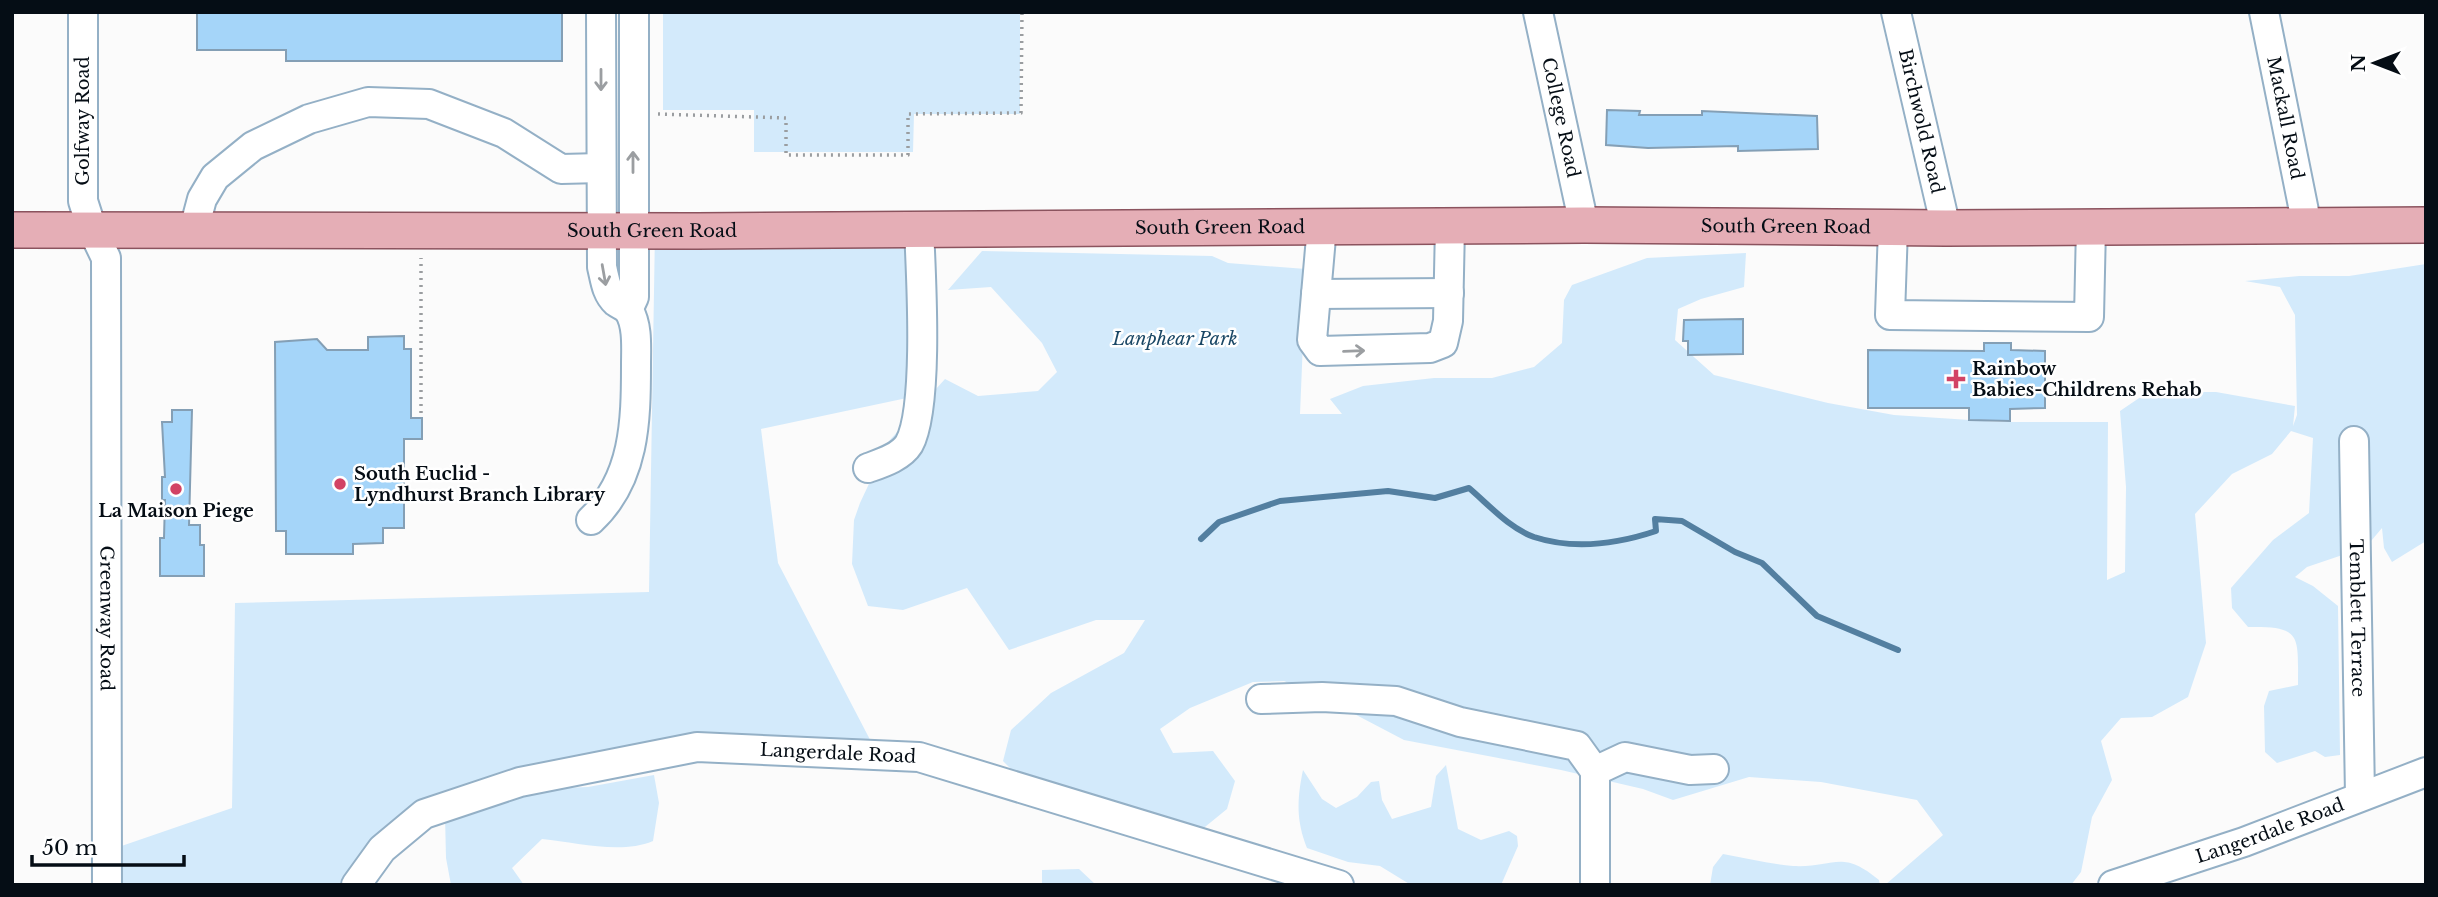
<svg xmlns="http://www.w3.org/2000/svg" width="2438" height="897" font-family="'Libre Baskerville',serif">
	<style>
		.green { fill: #d3eafb }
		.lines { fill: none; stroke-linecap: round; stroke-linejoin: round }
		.stream { stroke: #537fa0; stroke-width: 6 }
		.building { fill: #a5d5f9; stroke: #849fb5; stroke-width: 2 }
		.minor-casing { stroke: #94b0c6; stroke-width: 32 }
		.major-casing { stroke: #8b535e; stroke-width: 38 }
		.path { stroke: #9a9da0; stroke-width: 3.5; stroke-dasharray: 2 5; stroke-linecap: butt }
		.minor { stroke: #fff; stroke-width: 28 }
		.major { stroke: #e5aeb6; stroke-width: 35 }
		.oneway { stroke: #9b9ea1 }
		.poi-dot { fill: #d24365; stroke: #fff; stroke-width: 2.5 }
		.labels { text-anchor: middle; stroke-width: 5; stroke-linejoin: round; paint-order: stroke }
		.street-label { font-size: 18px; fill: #050d15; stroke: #fff }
		.park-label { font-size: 18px; font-style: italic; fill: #1a4765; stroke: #fff }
		.poi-label { font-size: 18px; font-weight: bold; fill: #050d15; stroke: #fff; text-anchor: start }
	</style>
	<rect width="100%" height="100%" fill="#fbfbfb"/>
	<g class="green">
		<polygon points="663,12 1020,12 1020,114 914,114 913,152 754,152 754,110 663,110"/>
		<polygon points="919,229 921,395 761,429 778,563 878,755 697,747 424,814 356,885 107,885 107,851 232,808 235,603 649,592 655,231"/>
		<path d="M 982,251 L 1212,256 L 1228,263 L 1306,269 L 1300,414 L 1342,414 L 1330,399 L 1363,386 L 1434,378 L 1492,378 L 1534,367 L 1562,343 L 1564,300 L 1572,285 L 1647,258 L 1746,253 L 1744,287 L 1701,299 L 1678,309 L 1675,340 L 1714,375 L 1828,403 L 1894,415 L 2000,422 L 2108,422 L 2107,580 L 2125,572 L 2126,487 L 2120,411 L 2148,392 L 2216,392 L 2295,406 L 2293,426 L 2297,415 L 2295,315 L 2280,287 L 2245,281 L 2299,276 L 2349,276 L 2426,264 L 2426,541 L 2392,562 L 2384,548 L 2382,528 L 2366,547 L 2307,567 L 2295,577 L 2313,586 L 2338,606 L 2340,755 L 2325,757 L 2315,751 L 2277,763 L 2265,752 L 2264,706 L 2269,691 L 2298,685 C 2298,635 2302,626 2248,627 L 2232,608 L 2231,588 L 2273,540 L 2309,513 L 2313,438 L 2291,431 L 2272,454 L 2232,474 L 2195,514 L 2206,643 L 2188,697 L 2152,717 L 2121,718 L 2101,741 L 2112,780 L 2092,817 L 2081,872 L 2071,885 L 1885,885 L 1943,835 L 1917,800 L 1821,782 L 1749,777 L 1673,800 L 1643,789 L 1561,770 L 1404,740 L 1322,697 L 1284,681 L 1253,682 L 1190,708 L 1160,729 L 1173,753 L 1213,751 L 1235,781 L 1227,809 L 1200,831 L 1019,777 L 1003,761 L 1011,730 L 1051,693 L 1124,653 L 1145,620 L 1096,620 L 1009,650 L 967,588 L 903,610 L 868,606 L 852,564 L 854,520 L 860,503 L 889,441 L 945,379 L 978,396 L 1038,391 L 1057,372 L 1042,343 L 991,287 L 948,290 Z"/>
		<path d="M 1446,765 L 1458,829 L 1481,840 L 1509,831 L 1517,836 L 1518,846 L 1501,885 L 1411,885 L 1380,866 L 1348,862 L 1307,848 C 1296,820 1297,799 1303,770 L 1322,799 L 1336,808 L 1357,797 L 1371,782 L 1379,781 L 1382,800 L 1392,819 L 1431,807 L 1436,776 Z"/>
		<path d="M 654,775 L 659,803 L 653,841 C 620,855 576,842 542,839 L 512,868 L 524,885 L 451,885 L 446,858 L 445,816 L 536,789 L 588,787 Z"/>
		<path d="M 1723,854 C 1746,858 1770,864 1793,866 C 1834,868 1841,848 1879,880 L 1880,885 L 1710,885 L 1713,867 Z"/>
		<polygon points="1079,869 1096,885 1042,885 1042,870"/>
	</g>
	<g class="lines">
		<path class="stream" d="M 1201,539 L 1219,522 L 1280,501 L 1388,491 L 1435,498 L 1469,488 C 1489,505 1509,528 1534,537 C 1574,550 1617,544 1656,531 L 1655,519 L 1682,521 L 1735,552 L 1762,563 L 1817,616 L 1898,650"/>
	</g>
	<g class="building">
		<polygon points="197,12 562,12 562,61 286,61 286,50 197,50"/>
		<polygon points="1607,110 1640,111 1639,115 1702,115 1702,111 1817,116 1818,149 1738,151 1738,146 1648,148 1606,145"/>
		<polygon points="1743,319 1743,354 1688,355 1688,341 1683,341 1684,320"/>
		<polygon points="404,336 404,349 411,349 411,418 422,418 422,439 404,439 404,528 383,528 383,543 353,544 353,554 286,554 286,531 276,531 275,342 317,339 327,350 368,350 368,337"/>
		<polygon points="1984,343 2011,343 2011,350 2045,351 2045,408 2010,409 2010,421 1969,420 1969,408 1868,408 1868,350 1984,351"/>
		<polygon points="172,410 192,410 189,525 200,525 200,545 204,545 204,576 160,576 160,538 164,538 165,500 162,500 162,477 165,477 162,422 172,422"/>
	</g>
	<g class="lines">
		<defs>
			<g id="minor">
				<path id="s1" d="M 83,12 L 83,201 L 92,229 L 106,258 L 107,885"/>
				<path id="s2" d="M 1538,12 L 1584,225"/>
				<path id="s3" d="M 1896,12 L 1946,228"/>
				<path id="s4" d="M 2264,12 L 2307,226"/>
				<polyline points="1322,226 1312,340 1320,351 1430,348 1443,343 1448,321 1450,226"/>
				<polyline points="1893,228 1890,315 2089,317 2091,227"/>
				<polyline points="194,229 202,199 215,177 253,146 309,119 368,102 429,104 504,133 561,169 601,168"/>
				<polyline points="1316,294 1449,293"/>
				<polyline points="628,310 634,297 634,12"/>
				<path id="s5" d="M 2354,441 L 2360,796"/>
				<path d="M 868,468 C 882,463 901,457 909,444 C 929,408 921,275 919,229"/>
				<path d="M 591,520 C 635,479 636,421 636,365 C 636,348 638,326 629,311 C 626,307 620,305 616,302 C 606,293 605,279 602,267 L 601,12"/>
				<polyline points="1261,699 1322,697 1396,701 1460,722 1577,746 1595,771"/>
				<path id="s6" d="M 356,885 L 382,849 L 424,814 L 520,782 L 697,747 L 919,757 L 1339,885"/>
				<polyline points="1595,885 1595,771 1625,757 1690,770 1714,769"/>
				<path id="s7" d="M 2113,885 L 2244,842 L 2426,772"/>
			</g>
			<g id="major">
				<path id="s8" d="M 12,230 L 697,231 L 1584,225 L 1946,228 L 2426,225"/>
			</g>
		</defs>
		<use href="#minor" class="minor-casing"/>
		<use href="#major" class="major-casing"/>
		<g class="path">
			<polyline points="658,114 786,118 786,155 908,155 908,114 1021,113 1022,12"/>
			<polyline points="421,413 421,258"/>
		</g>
		<use href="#minor" class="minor"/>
		<use href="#major" class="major"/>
	</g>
	<defs><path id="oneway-shaft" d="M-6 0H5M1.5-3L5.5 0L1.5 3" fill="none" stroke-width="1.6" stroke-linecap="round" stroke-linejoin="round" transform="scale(1.75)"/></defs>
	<g class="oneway">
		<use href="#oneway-shaft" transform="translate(601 80) rotate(90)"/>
		<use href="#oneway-shaft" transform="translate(633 162) rotate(-90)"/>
		<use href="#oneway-shaft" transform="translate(604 275) rotate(80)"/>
		<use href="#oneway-shaft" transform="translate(1354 351) rotate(-2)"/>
	</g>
	<g class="poi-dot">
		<path d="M1952.5 368.5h7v7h7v7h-7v7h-7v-7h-7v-7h7z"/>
		<circle cx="340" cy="484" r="7"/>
		<circle cx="176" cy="489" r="7"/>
	</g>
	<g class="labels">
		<g class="street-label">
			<text dy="6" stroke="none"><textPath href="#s2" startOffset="108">College Road</textPath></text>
			<text dy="6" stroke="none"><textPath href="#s4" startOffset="108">Mackall Road</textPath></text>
			<text dy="6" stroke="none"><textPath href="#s3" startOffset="112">Birchwold Road</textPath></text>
			<text transform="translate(83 121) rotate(-90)" y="6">Golfway Road</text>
			<text dy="6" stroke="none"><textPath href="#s8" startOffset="1208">South Green Road</textPath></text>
			<text dy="6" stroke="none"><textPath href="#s8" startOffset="1774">South Green Road</textPath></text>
			<text dy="6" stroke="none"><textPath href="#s8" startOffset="640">South Green Road</textPath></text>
			<text dy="6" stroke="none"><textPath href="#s1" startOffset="611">Greenway Road</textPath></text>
			<text dy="6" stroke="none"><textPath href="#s5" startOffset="177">Temblett Terrace</textPath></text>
			<text dy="6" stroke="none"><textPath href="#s6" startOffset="522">Langerdale Road</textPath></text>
			<text dy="6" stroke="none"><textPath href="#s7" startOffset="166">Langerdale Road</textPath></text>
		</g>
		<g class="park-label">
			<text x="1175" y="345">Lanphear Park</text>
		</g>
		<g class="poi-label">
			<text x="1972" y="375">Rainbow<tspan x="1972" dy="21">Babies-Childrens Rehab</tspan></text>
			<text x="354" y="480">South Euclid -<tspan x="354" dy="21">Lyndhurst Branch Library</tspan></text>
			<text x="176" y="517" text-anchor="middle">La Maison Piege</text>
		</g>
	</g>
	<rect width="2438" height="897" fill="none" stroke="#050d15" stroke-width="28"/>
	<g transform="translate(2375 63) rotate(270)" stroke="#ffffff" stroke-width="5" paint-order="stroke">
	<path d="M0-5L12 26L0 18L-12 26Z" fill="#050d15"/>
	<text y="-10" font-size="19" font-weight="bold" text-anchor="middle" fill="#050d15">N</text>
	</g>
	<path d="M32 855v10h152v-10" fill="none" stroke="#050d15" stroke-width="3.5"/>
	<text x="42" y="855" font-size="21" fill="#050d15" stroke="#ffffff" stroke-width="5" paint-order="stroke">50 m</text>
</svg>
